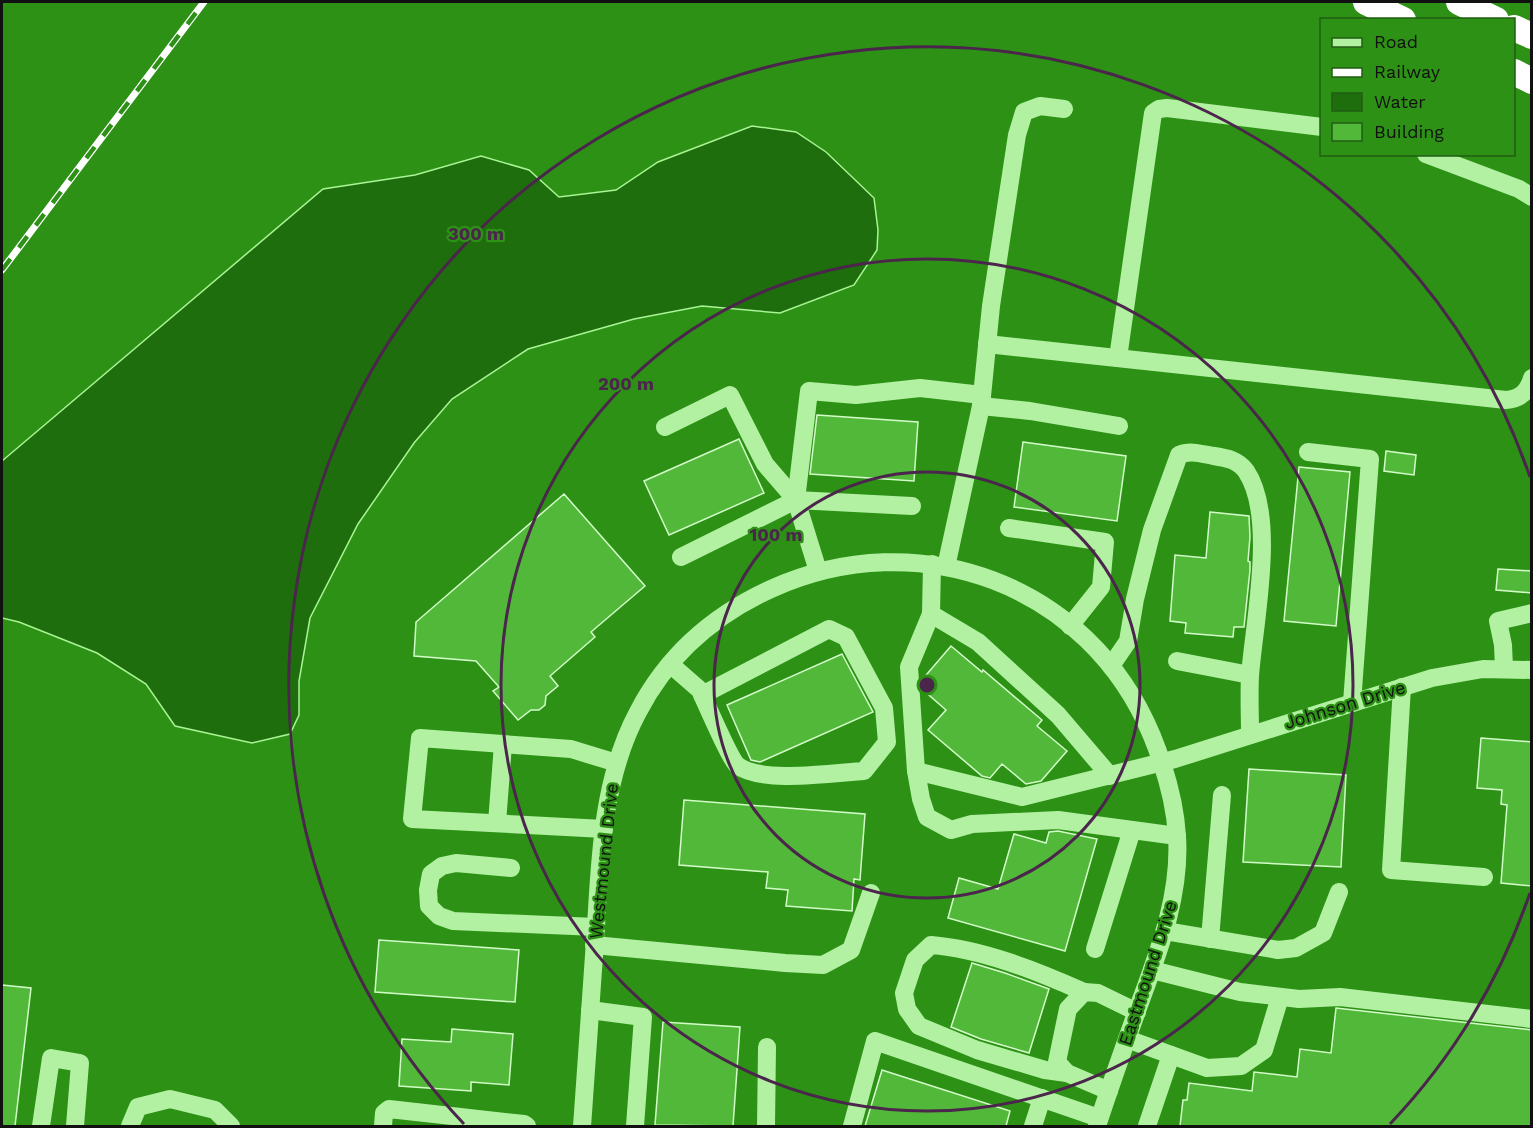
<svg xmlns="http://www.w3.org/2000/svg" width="1533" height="1128" font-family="'Work Sans',sans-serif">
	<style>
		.water { fill: #1e6e0d; stroke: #a9f494; stroke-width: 1.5 }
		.building { fill: #51b839; stroke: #d3fcc9; stroke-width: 1.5 }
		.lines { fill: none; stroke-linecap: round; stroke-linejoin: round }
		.minor { stroke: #b2f1a2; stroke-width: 18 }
		.highway { stroke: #fff; stroke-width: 26 }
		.rail-casing { stroke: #fff; stroke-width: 7 }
		.rail { stroke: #2c9115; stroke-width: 4.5; stroke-dasharray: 14; stroke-linecap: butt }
		.ring { fill: none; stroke: #4b254c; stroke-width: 3 }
		.labels { text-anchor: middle; stroke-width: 4.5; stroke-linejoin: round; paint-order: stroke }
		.street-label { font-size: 18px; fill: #111; stroke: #2c9115 }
		.centre { fill: #4b254c; stroke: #2c9115; stroke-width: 3 }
		.ring-label { font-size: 18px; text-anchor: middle; font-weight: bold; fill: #4b254c; stroke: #2c9115; stroke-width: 4.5; stroke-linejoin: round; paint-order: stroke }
	</style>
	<rect width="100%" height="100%" fill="#2c9115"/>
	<polygon class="water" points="752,126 796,132 826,152 874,198 878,230 877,250 854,285 780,313 702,306 634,319 528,349 452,399 414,443 358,524 310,618 299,681 299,715 290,734 252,743 175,726 146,684 97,653 19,622 2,618 2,461 323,189 415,175 481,156 529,170 559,197 616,190 658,162"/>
	<g class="building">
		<polygon points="817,415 918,422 914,481 810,474"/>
		<polygon points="739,439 764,493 669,535 644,481"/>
		<polygon points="1023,442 1126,456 1117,521 1014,507"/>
		<polygon points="1386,451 1416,455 1414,475 1384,471"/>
		<polygon points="1299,467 1350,472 1336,626 1284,621"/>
		<polygon points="564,494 645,586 591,632 595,637 550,676 558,686 546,696 545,705 539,710 531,710 518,720 493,691 499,687 476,661 414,656 416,622"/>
		<polygon points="1210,512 1249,516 1250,537 1248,561 1250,562 1250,570 1244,627 1234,627 1233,637 1185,633 1186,623 1170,621 1175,555 1206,558"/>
		<polygon points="1498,569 1532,571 1532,593 1496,590"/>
		<polygon points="951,646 982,672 983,670 1042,720 1037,726 1067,751 1041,781 1026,784 1002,764 990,778 982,776 928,730 946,710 922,689 921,681"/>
		<polygon points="842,654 873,712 760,762 751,760 727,705"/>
		<polygon points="1481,738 1532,742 1532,886 1501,883 1507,805 1501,804 1502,790 1477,788"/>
		<polygon points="1249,769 1346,775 1341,867 1243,862"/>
		<polygon points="684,800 865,814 860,880 854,879 852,911 786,906 788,890 766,888 768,872 679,865"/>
		<polygon points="1058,831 1097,839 1065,951 948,918 959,878 998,889 1014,834 1046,843 1049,832"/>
		<polygon points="379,940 519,950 515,1002 375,992"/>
		<polygon points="972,963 1005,973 1049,989 1029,1053 981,1039 951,1027"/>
		<polygon points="2,985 31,988 15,1126 2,1126"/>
		<polygon points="1336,1008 1532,1030 1532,1126 1180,1126 1183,1100 1187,1100 1189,1083 1252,1091 1254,1072 1297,1077 1300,1049 1331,1053"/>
		<polygon points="663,1022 740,1027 733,1126 655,1125"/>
		<polygon points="452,1029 513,1034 509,1085 471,1082 471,1091 399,1086 402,1039 451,1042"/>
		<polygon points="882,1070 1010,1111 1006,1126 865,1126"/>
	</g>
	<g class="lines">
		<g class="minor">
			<polyline points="1426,154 1519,189 1532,197"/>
			<path d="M 987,344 L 1506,400 C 1520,399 1528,392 1532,378"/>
			<polyline points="1118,358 1153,113 1159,109 1167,108 1322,127"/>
			<polyline points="981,406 1030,411 1119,426"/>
			<polyline points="665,427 730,395 765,464 796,500 818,571"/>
			<polyline points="1308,452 1370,459 1352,703"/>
			<polyline points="796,500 809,391 856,395 920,388 982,395"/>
			<polyline points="1009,528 1105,542 1101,587 1070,626"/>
			<polyline points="681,557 796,500 912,506"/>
			<polyline points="932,564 931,614 978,642 1058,715 1110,776"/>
			<polyline points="946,567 981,406 991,306 1017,135 1024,112 1040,106 1064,109"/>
			<polyline points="1177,661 1250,675"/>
			<path d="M 670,664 L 701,691 L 702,695 C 708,707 730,759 737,765 C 760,784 833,773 864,771 L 887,742 L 884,708 L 846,637 L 829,629 L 702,695"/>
			<path d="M 1111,666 L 1128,641 L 1135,599 L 1152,530 L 1179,455 C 1190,450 1202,454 1214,456 C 1227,458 1238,460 1246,471 C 1277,517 1254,622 1250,676 C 1249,695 1250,716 1250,735"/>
			<polyline points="1504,668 1503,645 1498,621 1532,613"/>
			<polyline points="1402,687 1391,870 1484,877"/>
			<polyline points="916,771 909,667 931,614"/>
			<polyline points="497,823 503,744"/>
			<polyline points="604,829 412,819 420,738 571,749 617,763"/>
			<polyline points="1177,836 1058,820 972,824 951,830 927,817 921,799 916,771 1022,797 1175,759 1432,678 1483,669 1532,670"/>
			<polyline points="511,868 456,863 442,866 431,874 428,890 429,906 439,916 453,921 596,927"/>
			<polyline points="1165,931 1278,950 1296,948 1323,933 1339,892"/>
			<polyline points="1210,939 1222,795"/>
			<polyline points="594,945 785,963 823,965 851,950 871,893"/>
			<polyline points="1095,949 1132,830"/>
			<polyline points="1152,970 1240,992 1299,999 1340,997 1532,1019"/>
			<polyline points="590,1010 643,1017 635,1126"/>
			<polyline points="1127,1039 1207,1068 1241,1066 1264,1050 1280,997"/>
			<path d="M 1067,1073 L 1045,1070 L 977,1050 L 919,1026 L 907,1009 L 904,993 L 915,960 L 931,945 C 982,949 1037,971 1084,992"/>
			<polyline points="1109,1091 1067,1073 1057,1062 1068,1009 1084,992 1098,993 1137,1012"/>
			<polyline points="41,1126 51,1058 80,1063 75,1126"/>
			<polyline points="130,1126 138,1107 170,1099 215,1110 231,1126"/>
			<polyline points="383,1126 384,1113 389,1109 524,1124 527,1126"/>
			<path d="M 582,1126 C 587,1060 591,994 596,927 C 600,855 603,777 638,712 C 667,656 714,615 771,589 C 919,522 1089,584 1152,736 C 1165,768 1175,802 1177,836 C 1181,896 1158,953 1138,1008 C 1124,1047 1110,1087 1097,1126"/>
			<polyline points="766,1126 767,1047"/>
			<polyline points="852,1126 875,1041 1099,1118"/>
			<polyline points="1033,1126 1042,1098"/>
			<polyline points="1147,1126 1171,1055"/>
		</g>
		<g class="highway">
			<polyline points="1366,2 1403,20"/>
			<polyline points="1459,2 1496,20"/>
			<polyline points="1514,28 1532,36"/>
			<polyline points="1514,72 1532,81"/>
		</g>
		<defs>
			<polyline id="rail" points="2,270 204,2"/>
		</defs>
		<use href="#rail" class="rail-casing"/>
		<use href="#rail" class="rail"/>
	</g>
	<g class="ring">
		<circle cx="927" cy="685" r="213"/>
		<circle cx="927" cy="685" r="426"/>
		<path d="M1530 893A638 638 0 0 1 1390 1124M464 1124A638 638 0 1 1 1530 477"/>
	</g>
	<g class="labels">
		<g class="street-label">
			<text transform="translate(1345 705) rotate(-17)" y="6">Johnson Drive</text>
			<text transform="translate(604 861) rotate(-84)" y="6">Westmound Drive</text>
			<text transform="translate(1148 973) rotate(-72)" y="6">Eastmound Drive</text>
		</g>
	</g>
	<circle cx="927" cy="685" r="9" class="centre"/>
	<g class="ring-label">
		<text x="476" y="240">300 m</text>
		<text x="626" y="390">200 m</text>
		<text x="776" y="541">100 m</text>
	</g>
	<rect width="1533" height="1128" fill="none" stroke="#111111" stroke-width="6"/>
	<rect x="1320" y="18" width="195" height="138" fill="#2c9115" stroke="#215e13" stroke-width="1.5"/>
	<rect x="1332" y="38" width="30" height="9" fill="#b2f1a2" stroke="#215e13" stroke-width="1.5"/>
	<text x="1374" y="48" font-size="18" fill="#111111">Road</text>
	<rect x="1332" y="68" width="30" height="9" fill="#ffffff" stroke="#215e13" stroke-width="1.5"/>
	<text x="1374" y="78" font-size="18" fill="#111111">Railway</text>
	<rect x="1332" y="93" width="30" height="18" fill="#1e6e0d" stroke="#215e13" stroke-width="1.5"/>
	<text x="1374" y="108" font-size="18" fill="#111111">Water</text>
	<rect x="1332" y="123" width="30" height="18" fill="#51b839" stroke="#215e13" stroke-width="1.5"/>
	<text x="1374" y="138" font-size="18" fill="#111111">Building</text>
</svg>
